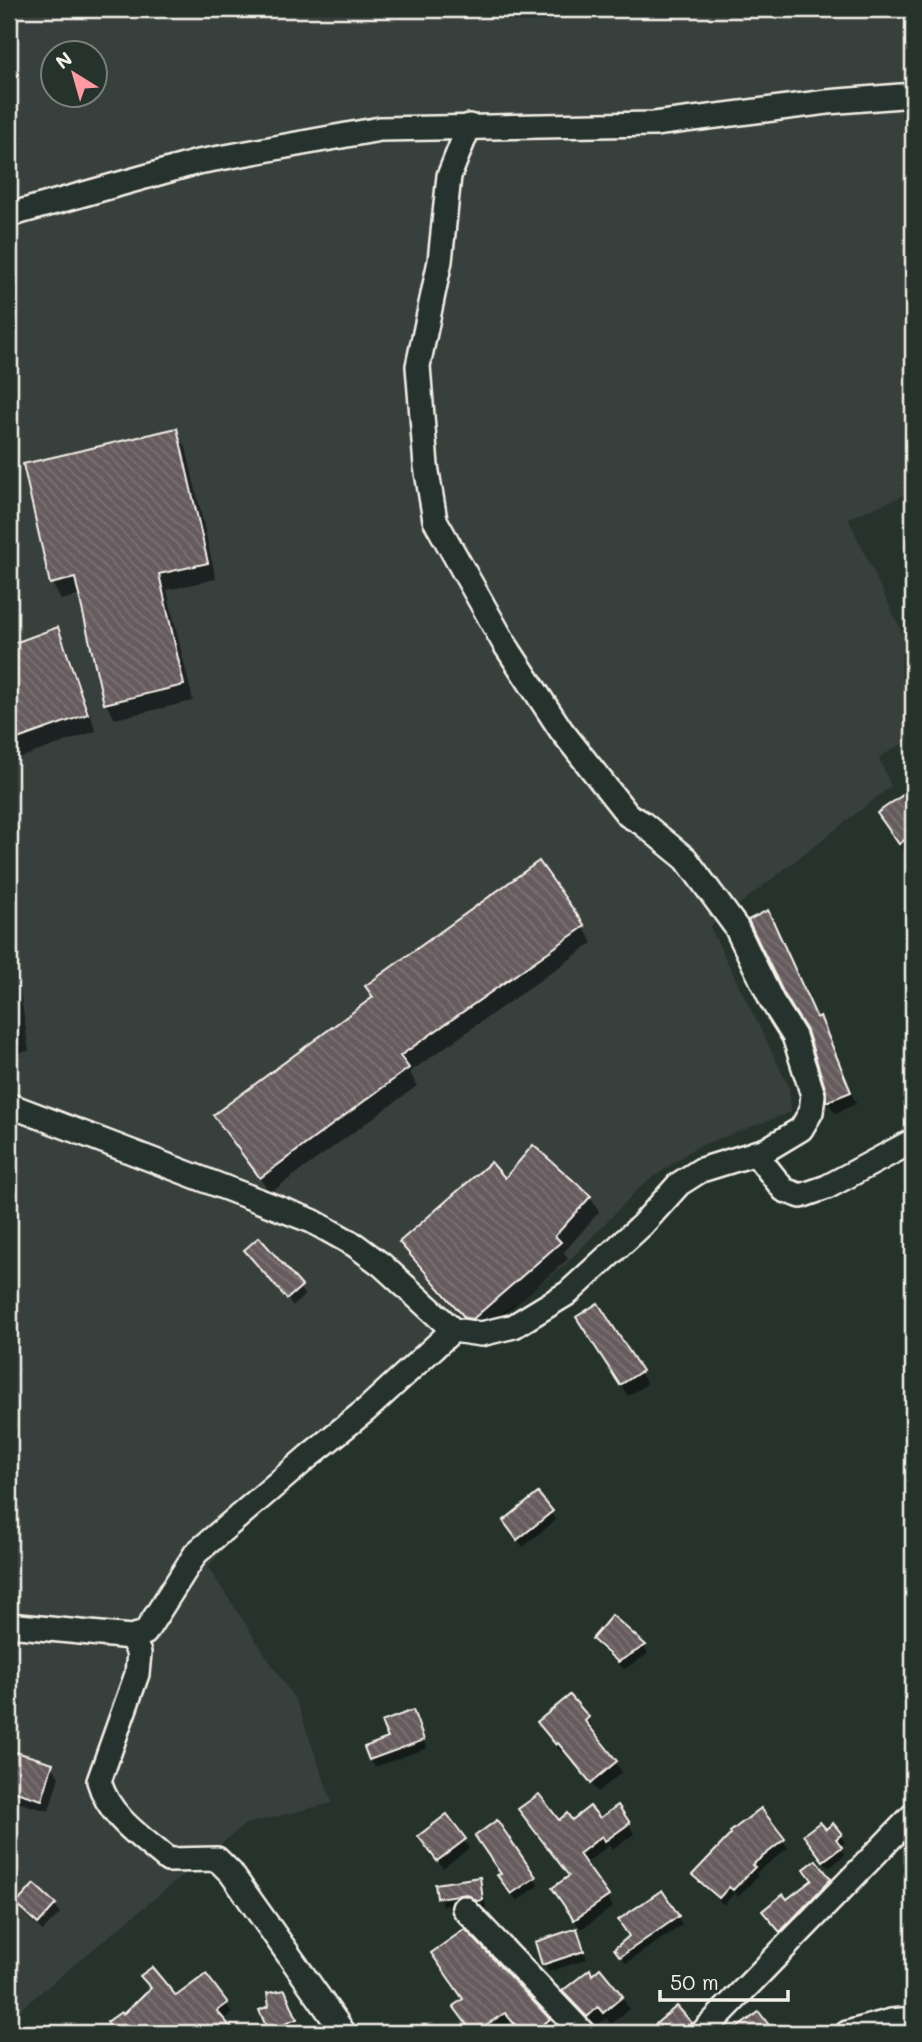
<svg xmlns="http://www.w3.org/2000/svg" width="922" height="2042" font-family="Mali,sans-serif">
	<style>
		.built { fill: #393f3c; fill-rule: evenodd }
		.shadow { fill: #0007 }
		.building { fill: url(#building-back-hatch); stroke: #f4f1e8; stroke-width: 2 }
		.lines { fill: none; stroke-linecap: round; stroke-linejoin: round }
		.minor-casing { stroke: #f4f1e8; stroke-width: 28 }
		.minor { stroke: #26332d; stroke-width: 23 }
	</style>
	<defs>
		<pattern id="building-back-hatch" width="6" height="6" patternUnits="userSpaceOnUse" patternTransform="scale(1.75)"><rect width="6" height="6" fill="#665b5e"/><path d="M-1 5l2 2M0 0l6 6M5-1l2 2" fill="none" stroke="#7c7375"/></pattern>
	</defs>
	<rect width="100%" height="100%" fill="#26332d"/>
	<filter id="ink" filterUnits="userSpaceOnUse"><feTurbulence type="fractalNoise" baseFrequency=".0143" numOctaves="2"/><feDisplacementMap in="SourceGraphic" scale="14" xChannelSelector="R" yChannelSelector="G"/><feConvolveMatrix kernelMatrix="1 2 1 2 8 2 1 2 1" color-interpolation-filters="sRGB"/></filter>
	<g filter="url(#ink)">
		<path class="built" d="M 9,9 L 913,9 L 913,492 L 848,518 L 913,656 L 913,737 L 879,758 L 891,786 L 710,927 L 789,1087 L 791,1112 L 696,1147 L 642,1185 L 564,1266 L 454,1349 L 224,1548 L 208,1567 L 297,1703 L 332,1803 L 245,1824 L 12,2016 L 9,2022 ZM 52,52 L 94,52 L 94,94 L 52,94 Z"/>
		<g class="shadow">
			<polygon points="176,430 186,447 216,579 167,590 193,701 115,719 105,703 81,595 61,600 52,583"/>
			<polygon points="57,629 66,646 96,731 14,760 9,751 9,646"/>
			<polygon points="908,794 913,801 913,851 907,855 887,826"/>
			<polygon points="9,914 29,1051 9,1054"/>
			<polygon points="774,925 818,1019 826,1031 856,1104 835,1113 828,1102 828,1090"/>
			<polygon points="583,927 593,943 410,1072 417,1086 270,1193 216,1116"/>
			<polygon points="505,1180 590,1197 599,1212 564,1252 568,1259 482,1334 475,1333 411,1258 402,1243"/>
			<polygon points="258,1239 305,1295 293,1306 246,1250"/>
			<polygon points="585,1330 640,1372 647,1384 628,1396"/>
			<polygon points="538,1496 556,1520 523,1547 505,1522"/>
			<polygon points="612,1618 644,1646 648,1654 624,1669 598,1647 594,1639"/>
			<polygon points="412,1712 427,1748 375,1767 370,1759"/>
			<polygon points="587,1718 593,1728 590,1730 622,1772 598,1792 565,1752 563,1754 545,1733 539,1723"/>
			<polygon points="9,1752 52,1765 59,1777 49,1811 9,1800"/>
			<polygon points="520,1810 559,1822 599,1821 629,1824 634,1834 612,1850 609,1845 585,1864 613,1907 581,1929 560,1899 570,1878"/>
			<polygon points="446,1816 469,1848 443,1868 425,1844"/>
			<polygon points="825,1831 840,1835 845,1843 840,1847 845,1855 829,1868 810,1844"/>
			<polygon points="783,1840 788,1848 756,1873 758,1876 738,1897 734,1893 724,1905 699,1883 694,1875"/>
			<polygon points="816,1862 834,1888 785,1939 765,1912 787,1902 813,1881"/>
			<polygon points="503,1875 535,1878 539,1885 517,1901 504,1883"/>
			<polygon points="479,1879 483,1887 486,1908 483,1909 473,1902 443,1906 439,1898"/>
			<polygon points="34,1886 55,1905 60,1913 43,1931 22,1912 18,1905"/>
			<polygon points="661,1892 682,1925 626,1963 616,1949 631,1937"/>
			<polygon points="576,1930 587,1959 548,1972 537,1943"/>
			<polygon points="592,1976 622,1997 629,2009 611,2024 606,2018 595,2028 572,2003 565,1991"/>
			<polygon points="142,1977 176,1998 226,2004 232,2013 222,2020 233,2033 115,2033 109,2023 123,2017 151,1990"/>
			<polygon points="288,1999 299,2026 283,2033 271,2033 269,2030"/>
			<polygon points="465,2000 549,2020 554,2029 549,2033 521,2033 512,2021 495,2033 474,2033 461,2016"/>
			<polygon points="677,2008 691,2024 694,2033 648,2033"/>
		</g>
		<g class="building">
			<polygon points="177,428 208,563 159,574 184,685 104,704 75,578 50,584 23,464"/>
			<polygon points="58,627 88,714 9,742 9,645"/>
			<polygon points="913,788 913,834 899,844 877,813"/>
			<polygon points="539,861 585,926 400,1056 409,1068 260,1178 213,1115 373,997 365,986"/>
			<polygon points="768,910 817,1018 820,1016 851,1092 826,1102 826,1091 807,1031 784,994 748,920"/>
			<polygon points="533,1145 591,1196 555,1236 561,1242 473,1319 465,1318 399,1242 491,1162 505,1178"/>
			<polygon points="259,1237 302,1286 287,1299 244,1250"/>
			<polygon points="598,1303 642,1371 620,1385 576,1317"/>
			<polygon points="538,1493 553,1511 517,1540 503,1521"/>
			<polygon points="612,1615 646,1645 618,1662 592,1639"/>
			<polygon points="570,1695 589,1717 585,1721 617,1761 591,1783 558,1743 556,1745 537,1722"/>
			<polygon points="413,1710 424,1740 369,1760 364,1747 388,1738 381,1722"/>
			<polygon points="9,1750 53,1763 42,1800 9,1790"/>
			<polygon points="539,1794 559,1820 567,1813 572,1820 590,1806 600,1818 618,1805 630,1823 605,1841 602,1836 579,1854 609,1896 574,1920 552,1888 569,1876 518,1809"/>
			<polygon points="761,1808 785,1839 752,1865 755,1867 733,1890 729,1887 719,1898 692,1875 731,1834 730,1832"/>
			<polygon points="447,1814 466,1839 437,1861 418,1836"/>
			<polygon points="497,1820 536,1877 511,1894 497,1875 501,1874 475,1836"/>
			<polygon points="820,1822 826,1829 833,1823 842,1834 836,1839 842,1847 823,1861 803,1835"/>
			<polygon points="816,1860 831,1879 780,1932 762,1911 783,1894 787,1899 812,1880 804,1869"/>
			<polygon points="480,1877 483,1900 477,1901 467,1894 437,1898 435,1884"/>
			<polygon points="34,1884 56,1904 38,1924 16,1904"/>
			<polygon points="662,1890 679,1916 620,1957 614,1949 629,1936 618,1920"/>
			<polygon points="577,1928 584,1951 542,1965 535,1942"/>
			<polygon points="465,1929 550,2019 533,2033 522,2033 505,2013 473,2033 453,2006 463,1999 431,1953"/>
			<polygon points="152,1967 176,1996 206,1974 228,2003 217,2011 236,2033 115,2033 107,2022 121,2012 123,2014 151,1988 140,1976"/>
			<polygon points="600,1968 623,1996 603,2013 598,2007 587,2017 562,1991 590,1969 592,1975"/>
			<polygon points="285,1990 297,2019 268,2031 259,2010 269,2006 267,1993"/>
			<polygon points="677,2006 692,2023 681,2033 645,2033"/>
			<polygon points="759,2012 775,2033 730,2033"/>
		</g>
		<g class="lines">
			<defs>
				<g id="minor">
					<polyline points="9,215 198,162 380,129 654,124 827,102 913,95"/>
					<polyline points="9,1105 312,1221 355,1245 382,1265 453,1330 481,1334 514,1326 568,1293 642,1225 679,1184 701,1170 766,1150 801,1129 811,1112 813,1095 794,1036 772,1001 736,927 686,859 642,823 628,815 561,730 504,643 435,520 426,466 418,366 440,261 449,176 469,126"/>
					<polyline points="755,1153 784,1190 801,1196 827,1187 913,1141"/>
					<polyline points="9,1625 131,1637 145,1633 196,1553 309,1456 366,1410 453,1330"/>
					<path d="M 131,1637 L 139,1653 L 137,1674 L 99,1781 C 109,1817 141,1837 168,1860 L 217,1859 L 231,1873 L 344,2033"/>
					<polyline points="464,1908 583,2033"/>
					<polyline points="702,2033 913,1815"/>
					<polyline points="847,2033 891,2021 913,2019"/>
				</g>
			</defs>
			<use href="#minor" class="minor-casing"/>
			<use href="#minor" class="minor"/>
		</g>
	</g>
	<rect width="922" height="2042" fill="none" stroke="#26332d" stroke-width="35"/>
	<rect x="18" y="18" width="887" height="2007" fill="none" stroke="#f4f1e8" stroke-width="2.5" filter="url(#ink)"/>
	<g transform="translate(74 74) rotate(323)"><circle r="33" fill="#26332d" stroke="#787f78" stroke-width="2"/>
	<path d="M0-5L12 26L0 18L-12 26Z" fill="#ff9aa2"/>
	<text y="-10" font-size="19" font-weight="bold" text-anchor="middle" fill="#f4f1e8">N</text>
	</g>
	<path d="M660 1990v10h128v-10" fill="none" stroke="#f4f1e8" stroke-width="3.5"/>
	<text x="670" y="1990" font-size="21" fill="#f4f1e8" stroke="#26332d" stroke-width="5" paint-order="stroke">50 m</text>
</svg>
